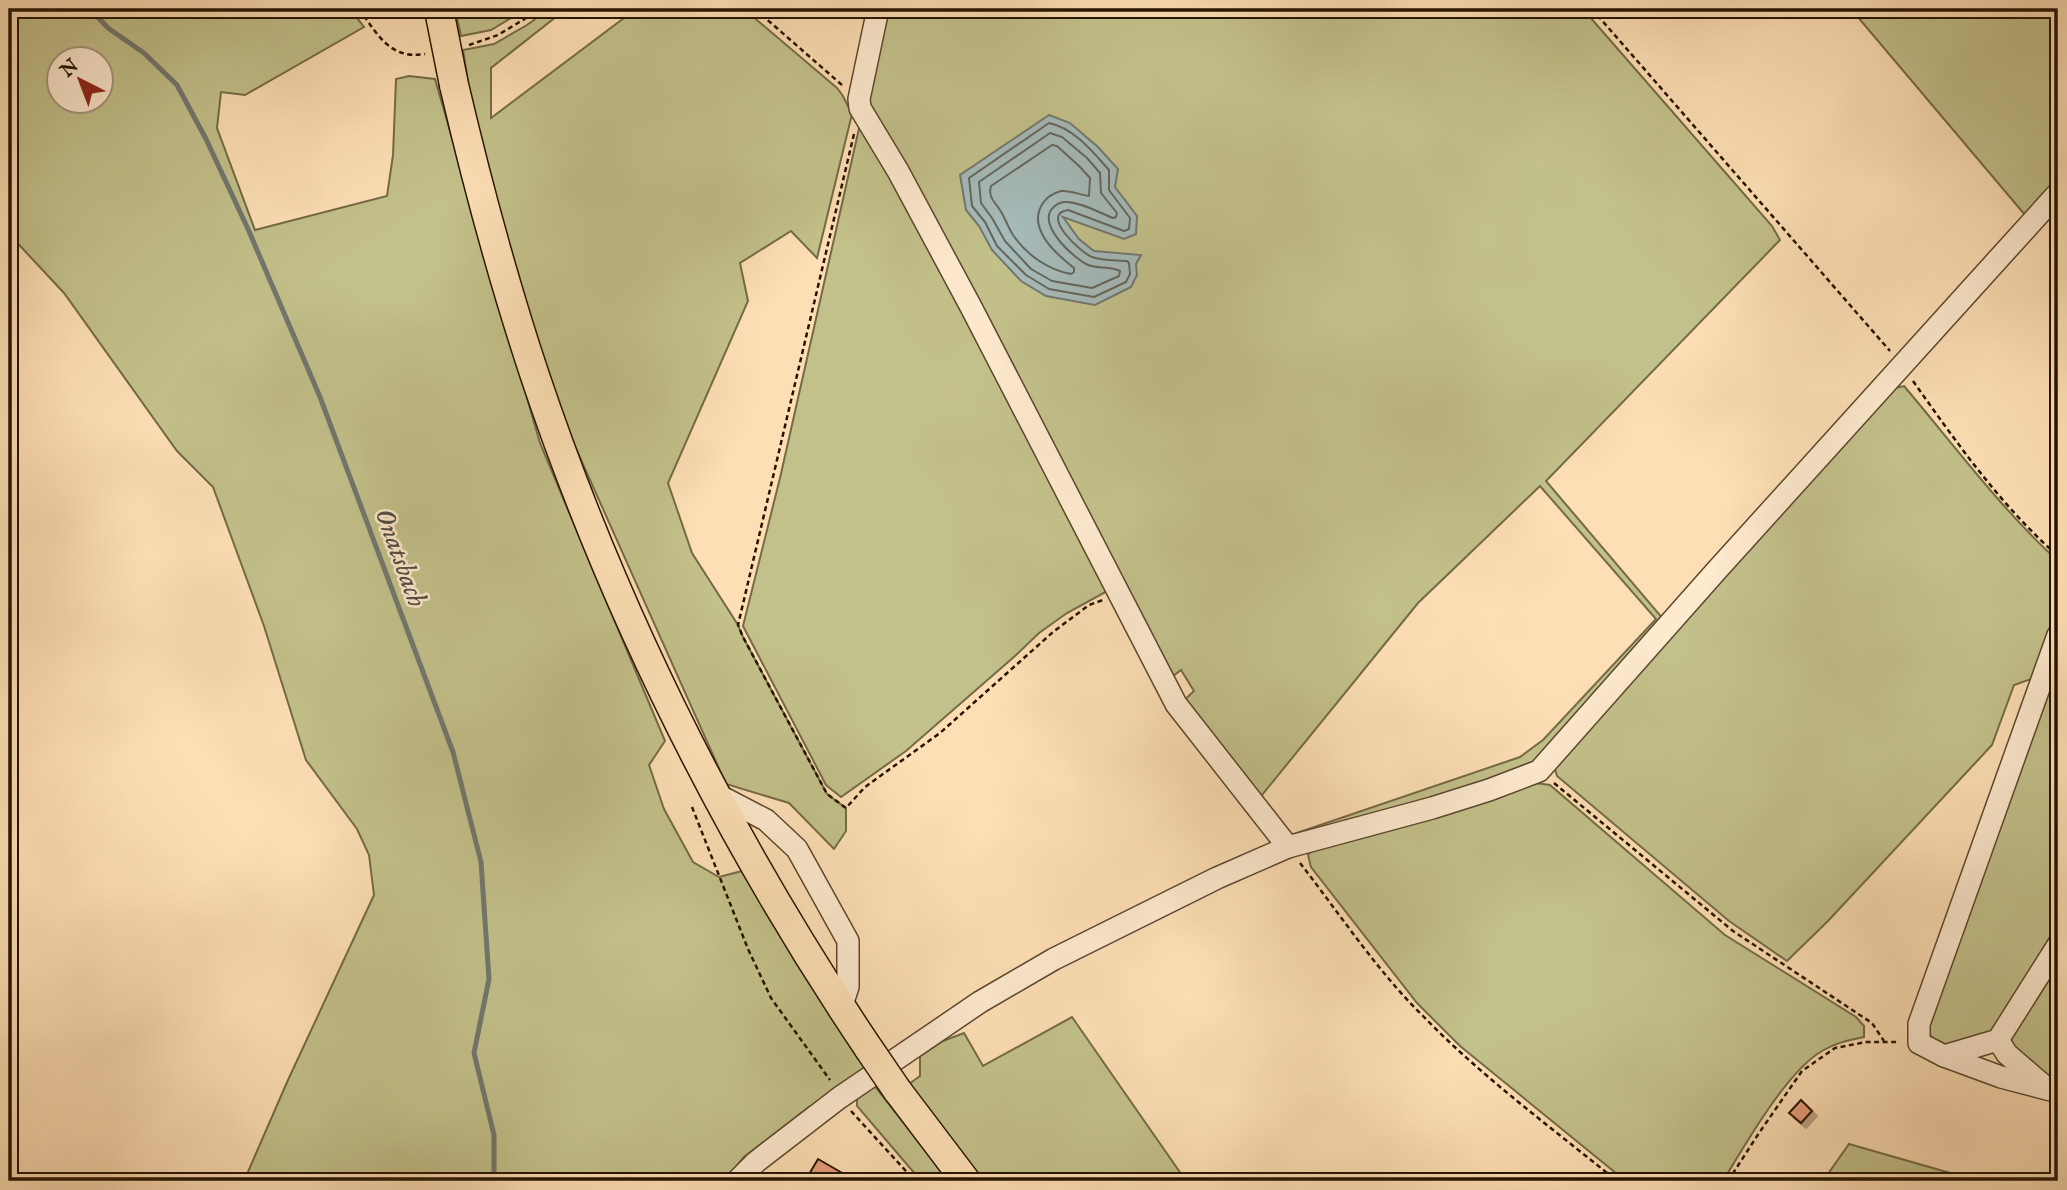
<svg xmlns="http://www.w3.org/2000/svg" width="2067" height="1190" font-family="'IM FELL English',serif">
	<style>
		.green { fill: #c3c18b; stroke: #746a46; stroke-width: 2; fill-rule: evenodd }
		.water { fill: #a5bab9; stroke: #72776f; stroke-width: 2 }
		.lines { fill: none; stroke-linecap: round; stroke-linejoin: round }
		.shore { stroke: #65665c; stroke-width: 2 }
		.stream { stroke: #72776f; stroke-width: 5 }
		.building { fill: #e89d7f; stroke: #251300; stroke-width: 2; filter: url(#shadow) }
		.minor-casing { stroke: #5b462d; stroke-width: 24 }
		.major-casing { stroke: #251300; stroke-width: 31 }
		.path { stroke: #251300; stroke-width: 2.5; stroke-dasharray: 5 3.5; stroke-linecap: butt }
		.minor { stroke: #feeacf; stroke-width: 21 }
		.major { stroke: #fedfb5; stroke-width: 28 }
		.major-bridge-casing { stroke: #251300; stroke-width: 31; stroke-linecap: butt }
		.major-bridge { stroke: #fedfb5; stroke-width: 28 }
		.labels { text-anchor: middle; stroke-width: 5; stroke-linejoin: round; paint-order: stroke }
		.water-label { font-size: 28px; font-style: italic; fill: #524d41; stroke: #feeacf }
	</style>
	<defs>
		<filter id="shadow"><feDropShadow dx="5" dy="5" stdDeviation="0" flood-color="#0004"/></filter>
	</defs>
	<rect width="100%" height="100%" fill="#fedfb5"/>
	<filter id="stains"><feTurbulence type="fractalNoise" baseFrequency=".00286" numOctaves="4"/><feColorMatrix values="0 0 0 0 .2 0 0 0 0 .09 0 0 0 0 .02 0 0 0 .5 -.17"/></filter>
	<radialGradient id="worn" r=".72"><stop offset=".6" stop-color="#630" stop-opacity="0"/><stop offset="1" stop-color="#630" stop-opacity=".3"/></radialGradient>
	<g class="green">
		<path d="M 9,9 L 350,9 L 364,27 L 245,95 L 221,92 L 217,128 L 255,230 L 387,196 L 393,155 L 396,79 L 409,76 L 435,79 L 540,443 L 665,741 L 649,765 L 664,809 L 693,862 L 719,877 L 746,870 L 872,1073 L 839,1098 L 809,1107 L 744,1157 L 724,1181 L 244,1181 L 288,1080 L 374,895 L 369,855 L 357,829 L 306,760 L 264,626 L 213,487 L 177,451 L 64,293 L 9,234 ZM 60,60 L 102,60 L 102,102 L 60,102 Z"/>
		<polygon points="455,9 526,9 491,30 461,36"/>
		<polygon points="549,9 566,9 491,68 491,118 636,9 744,9 837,88 843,96 852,114 817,258 791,231 740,263 748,301 668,483 692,553 738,625 743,637 827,794 846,808 846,831 834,849 789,803 726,784 569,433 518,284 468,93 467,75 463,50 494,44 527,25"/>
		<polygon points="885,9 1583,9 1772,226 1780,240 1546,481 1664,620 1544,754 1519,772 1301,838 1288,836 1520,757 1543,740 1656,619 1540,486 1418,603 1258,800 1182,702 1194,691 1181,670 1168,680 863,102"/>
		<polygon points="1851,9 2058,9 2058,179 2025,215"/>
		<polygon points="860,124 1027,426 1111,589 1067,613 1039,633 1015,656 906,751 841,797 826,785 743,626 780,478"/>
		<path d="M 1904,386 C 1954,445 2001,509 2058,561 L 2058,620 L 2037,677 L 2014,685 L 1992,745 L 1828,921 L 1787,961 L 1729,921 L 1557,776 L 1554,766 L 1578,743 L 1584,728 L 1891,389 Z"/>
		<polygon points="2058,650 2058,919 2035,970 1999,1026 1990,1032 1948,1047 1931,1039 1929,1027"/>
		<path d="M 1528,782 L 1550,785 L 1725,935 L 1856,1017 L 1864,1026 L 1864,1037 C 1849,1040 1835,1043 1822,1051 C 1787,1071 1745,1145 1723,1181 L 1624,1181 L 1617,1174 L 1460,1046 L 1417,1003 L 1311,867 L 1308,855 L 1315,846 Z"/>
		<polygon points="2058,951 2058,1083 2051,1081 2008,1041"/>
		<polygon points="1072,1017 1186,1181 981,1181 909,1084 920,1076 920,1056 943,1041 964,1033 983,1066"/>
		<polygon points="873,1084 949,1181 921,1181 857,1106 857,1094"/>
		<polygon points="1849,1144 1978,1181 1823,1181"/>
	</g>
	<polygon class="water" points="1049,115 1070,123 1098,147 1118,169 1115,187 1137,216 1136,234 1124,239 1063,217 1079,239 1094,251 1141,255 1136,264 1137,275 1131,287 1095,305 1046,296 1021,281 992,250 979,226 966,210 960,175"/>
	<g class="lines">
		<g class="shore">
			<path d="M 1049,123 C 1074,128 1093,152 1109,170 L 1109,190 L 1130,218 L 1129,229 L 1124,231 L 1068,210 C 1039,214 1081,253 1092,257 C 1102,261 1116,260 1127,261 L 1129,263 L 1130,274 L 1126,282 L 1094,297 L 1049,289 L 1026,275 L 997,246 L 985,222 L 972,206 L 969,178 Z"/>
			<path d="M 1050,133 L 1062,137 L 1087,158 L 1100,173 L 1101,193 L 1117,213 L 1116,217 L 1113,218 C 1100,213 1078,201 1065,202 C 1060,202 1055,205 1051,210 C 1040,227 1073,258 1088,265 C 1098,269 1110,266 1120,271 L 1119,276 L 1092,288 L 1052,281 L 1031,269 L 1005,241 L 992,218 L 981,203 L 979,182 Z"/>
			<path d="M 1052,145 L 1057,146 L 1079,166 L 1090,178 L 1089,196 C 1080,195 1071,190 1061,191 C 1054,193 1047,197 1043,203 C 1026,228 1056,254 1074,268 L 1074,272 L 1071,274 C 1048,270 1027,255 1013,235 C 1008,227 1005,218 1000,210 C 994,201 988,197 991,186 Z"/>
		</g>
		<polyline class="stream" points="90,9 108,28 144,53 177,85 206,139 248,229 320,397 453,752 481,862 489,979 474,1053 494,1135 494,1181"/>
	</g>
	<g class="building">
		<polygon points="1801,1100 1812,1111 1801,1123 1789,1113"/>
		<polygon points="818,1159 856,1181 805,1181"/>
	</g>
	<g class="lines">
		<defs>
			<g id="minor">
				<polyline points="878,9 859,99 860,108 898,171 971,307 1176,704 1288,847"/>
				<polyline points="2058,635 1919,1024 1919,1043 1944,1056 2001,1077 2058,1092"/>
				<polyline points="716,794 766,820 797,849 848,941 848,987 841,1008"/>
				<polyline points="1998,1040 2007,1054 2043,1085"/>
				<polyline points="1944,1056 1998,1040 2058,945"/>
				<polyline points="737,1181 756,1162 839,1098 980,1002 1054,959 1217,878 1288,847 1432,808 1489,790 1539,771 1717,570 2058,193"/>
			</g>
			<g id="major">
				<path d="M 454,85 C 477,183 503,280 535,376 C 615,614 729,841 869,1049"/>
				<polyline points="897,1090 966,1181"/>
			</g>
		</defs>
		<use href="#minor" class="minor-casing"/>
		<use href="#major" class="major-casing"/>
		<g class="path">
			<path d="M 359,9 C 377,33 389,60 425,54"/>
			<polyline points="755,9 842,85"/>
			<polyline points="1592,9 1890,351"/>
			<polyline points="469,45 498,35 541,9"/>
			<polyline points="854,134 738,625 743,637 827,794 846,808 865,787 940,733 1053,632 1089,605 1103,600"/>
			<path d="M 1913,381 C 1957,443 2001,506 2058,556"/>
			<polyline points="1554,783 1733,931 1872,1023 1884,1041"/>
			<polyline points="692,807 748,949 771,998 830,1080"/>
			<path d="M 1300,863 C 1339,913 1378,972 1423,1016 C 1482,1077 1552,1128 1617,1181"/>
			<polyline points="851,1111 915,1181"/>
			<polyline points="1728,1181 1759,1133 1802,1071 1835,1048 1866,1042 1899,1042"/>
		</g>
		<use href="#minor" class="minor"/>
		<use href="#major" class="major"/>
		<defs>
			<g id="major-bridge">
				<polyline points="440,15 454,85"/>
				<polyline points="869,1049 897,1090"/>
			</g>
		</defs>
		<use href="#major-bridge" class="major-bridge-casing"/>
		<use href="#major-bridge" class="major-bridge"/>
	</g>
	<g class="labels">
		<g class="water-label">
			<text transform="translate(402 557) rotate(70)" y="10">Onatsbach</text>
		</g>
	</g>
	<rect width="2067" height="1190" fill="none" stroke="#fedfb5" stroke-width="35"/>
	<rect x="10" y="10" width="2046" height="1169" fill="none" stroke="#251300" stroke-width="3.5"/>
	<rect x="18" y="18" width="2032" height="1155" fill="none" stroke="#251300" stroke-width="2"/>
	<g transform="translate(80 80) rotate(318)"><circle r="33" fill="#feeacf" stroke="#a7947c" stroke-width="2"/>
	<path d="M0-5L12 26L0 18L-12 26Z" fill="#8f2418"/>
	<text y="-10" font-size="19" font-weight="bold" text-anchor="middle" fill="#251300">N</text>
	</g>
	<rect width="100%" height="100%" filter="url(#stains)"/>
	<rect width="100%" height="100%" fill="url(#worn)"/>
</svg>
